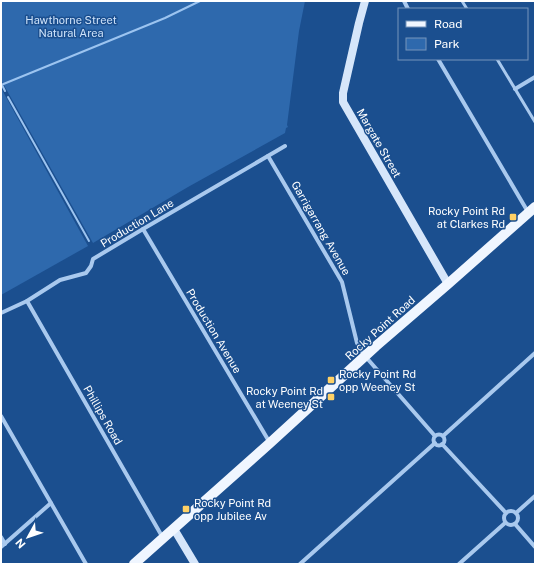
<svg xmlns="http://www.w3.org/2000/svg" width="536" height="565" font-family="'Public Sans',sans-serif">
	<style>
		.green { fill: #2e69ad }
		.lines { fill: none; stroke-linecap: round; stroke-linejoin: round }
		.stream { stroke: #9cc4f0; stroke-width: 2 }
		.lane { stroke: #a9c9ee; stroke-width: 3 }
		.street { stroke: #a9c9ee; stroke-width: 4 }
		.secondary { stroke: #d6e6fa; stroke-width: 8 }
		.primary { stroke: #f0f6ff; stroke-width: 10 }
		.poi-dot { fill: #ffd166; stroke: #1b4f8f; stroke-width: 1.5 }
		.labels { text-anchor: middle; stroke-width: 3; stroke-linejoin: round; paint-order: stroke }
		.park-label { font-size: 11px; fill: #cfe3fa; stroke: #1b4f8f }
		.street-label { font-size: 11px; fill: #fff; stroke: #1b4f8f }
		.poi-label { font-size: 11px; fill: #fff; stroke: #1b4f8f; text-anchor: end }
	</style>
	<rect width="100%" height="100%" fill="#1b4f8f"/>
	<g class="green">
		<polygon points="1,1 305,1 299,31 287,125 288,127 286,128 285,133 188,187 93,243 1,80"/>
		<polygon points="1,88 88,246 1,295"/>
	</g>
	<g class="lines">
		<g class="stream">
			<polyline points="1,85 165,18 200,1"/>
			<polyline points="2,85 5,91"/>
			<polyline points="8,97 89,241"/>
		</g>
		<g class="lane">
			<polyline points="462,1 467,9"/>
			<polyline points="497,59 535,122"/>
		</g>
		<g class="street">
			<polyline points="404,1 408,9"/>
			<polyline points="438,59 528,212"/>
			<polyline points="515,89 535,77"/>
			<polyline points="268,156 342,282 357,343 365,356 435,436"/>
			<polyline points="143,229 270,443"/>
			<polyline points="27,301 163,538"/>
			<polyline points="1,313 27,301 60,280 86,273 91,266 93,259 143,229 285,146"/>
			<polyline points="1,416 86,564"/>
			<circle cx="439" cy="440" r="5.5"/>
			<polyline points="443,436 535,353"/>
			<polyline points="442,444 506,513"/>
			<circle cx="511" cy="518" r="7"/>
			<polyline points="516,513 535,496"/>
			<polyline points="515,524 535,547"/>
			<polyline points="1,537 5,544"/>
			<polyline points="1,547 51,503"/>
			<polyline points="300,564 435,443"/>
			<polyline points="459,564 505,523"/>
		</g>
		<g class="secondary">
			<polyline points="365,1 359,23 343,93 343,102 448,284"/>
			<polyline points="174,529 195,564"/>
		</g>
		<polyline class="primary" points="134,564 270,443 376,346 448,284 535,207"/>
	</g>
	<g class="poi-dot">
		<rect x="509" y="213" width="8" height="8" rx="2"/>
		<rect x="327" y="376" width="8" height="8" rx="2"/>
		<rect x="327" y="393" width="8" height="8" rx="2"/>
		<rect x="182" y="505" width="8" height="8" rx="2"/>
	</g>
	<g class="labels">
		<g class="park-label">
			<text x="71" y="24">Hawthorne Street<tspan x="71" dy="13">Natural Area</tspan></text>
		</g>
		<g class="street-label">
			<text transform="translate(379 143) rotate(60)" y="4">Margate Street</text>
			<text transform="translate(137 223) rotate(-31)" y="4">Production Lane</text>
			<text transform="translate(321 228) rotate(60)" y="4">Garrigarrang Avenue</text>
			<text transform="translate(380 328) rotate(-42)" y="4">Rocky Point Road</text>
			<text transform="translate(214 331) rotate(59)" y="4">Production Avenue</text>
			<text transform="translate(103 415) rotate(60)" y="4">Phillips Road</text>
		</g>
		<g class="poi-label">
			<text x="505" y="215">Rocky Point Rd<tspan x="505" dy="13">at Clarkes Rd</tspan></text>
			<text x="339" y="378" text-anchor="start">Rocky Point Rd<tspan x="339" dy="13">opp Weeney St</tspan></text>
			<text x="323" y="395">Rocky Point Rd<tspan x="323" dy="13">at Weeney St</tspan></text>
			<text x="194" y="507" text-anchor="start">Rocky Point Rd<tspan x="194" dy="13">opp Jubilee Av</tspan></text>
		</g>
	</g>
	<rect width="536" height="565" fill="none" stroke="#ffffff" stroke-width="4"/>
	<rect x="398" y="8" width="130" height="52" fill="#1b4f8f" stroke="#7695bc"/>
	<rect x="406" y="21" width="20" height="6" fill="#f0f6ff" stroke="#7695bc"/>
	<text x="434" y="28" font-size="12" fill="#ffffff">Road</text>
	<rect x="406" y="38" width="20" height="12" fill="#2e69ad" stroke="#7695bc"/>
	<text x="434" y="48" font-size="12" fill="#ffffff">Park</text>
	<g transform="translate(28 537) rotate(230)" stroke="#1b4f8f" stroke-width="3" paint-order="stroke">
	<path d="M0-3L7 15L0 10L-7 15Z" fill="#ffffff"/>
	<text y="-6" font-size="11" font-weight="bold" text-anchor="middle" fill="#ffffff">N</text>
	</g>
</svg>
